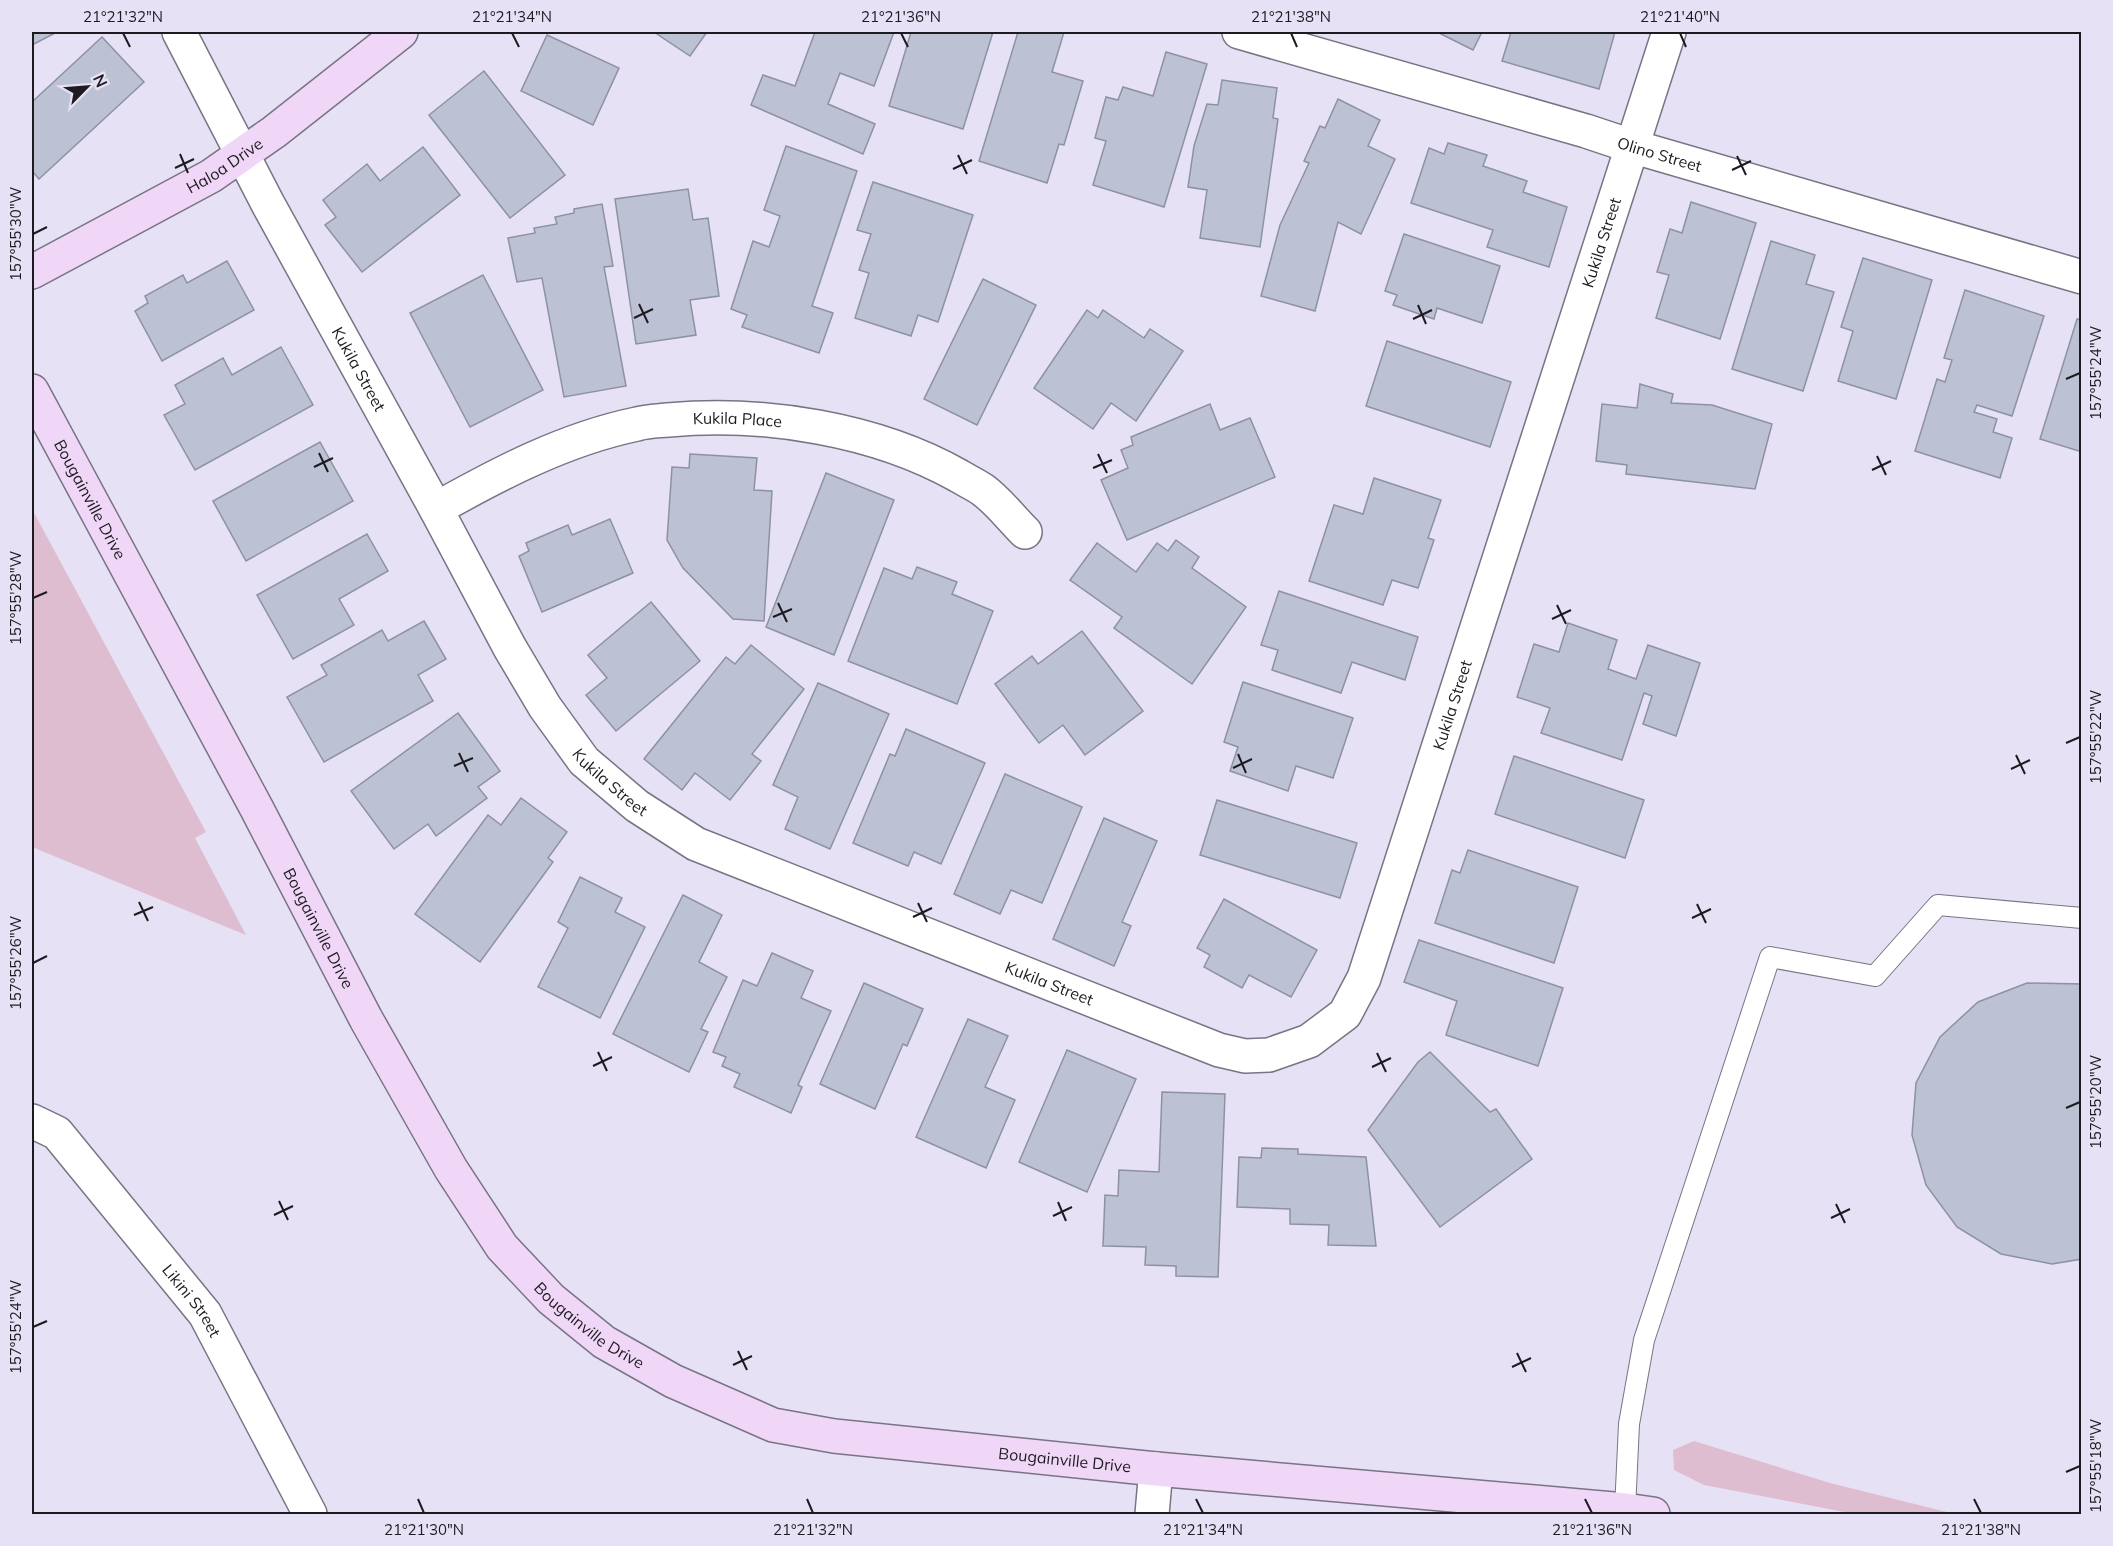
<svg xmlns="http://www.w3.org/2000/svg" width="2113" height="1546" font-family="Mulish,sans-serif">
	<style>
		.green { fill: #dfbdd0 }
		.building { fill: #bcc1d3; stroke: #8d92a3; stroke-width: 1.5 }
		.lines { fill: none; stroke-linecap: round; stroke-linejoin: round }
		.lane-casing { stroke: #787484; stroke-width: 22 }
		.street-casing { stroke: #787484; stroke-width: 36 }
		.secondary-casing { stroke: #787484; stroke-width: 36 }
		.lane { stroke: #fff; stroke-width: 20 }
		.street { stroke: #fff; stroke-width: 33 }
		.secondary { stroke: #f1d7f7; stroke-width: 33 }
		.ticks { fill: none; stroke: #1d1b21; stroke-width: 2 }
		.labels { text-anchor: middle; stroke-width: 5; stroke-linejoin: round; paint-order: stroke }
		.street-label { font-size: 16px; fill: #1d1b21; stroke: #e6e1f4 }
		.neatline { fill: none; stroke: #1d1b21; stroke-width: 2 }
		.ticks-label { font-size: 15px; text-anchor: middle; fill: #1d1b21 }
	</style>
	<rect width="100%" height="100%" fill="#e6e1f4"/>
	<g class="green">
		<polygon points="32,509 206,832 195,838 246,935 32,847"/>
		<polygon points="1694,1441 1830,1483 1955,1514 1855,1514 1704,1485 1674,1470 1673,1450"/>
	</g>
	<g class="building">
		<polygon points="32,32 57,32 32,45"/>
		<polygon points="654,32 707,32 690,56"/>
		<polygon points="815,32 894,32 874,86 840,73 828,104 875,124 863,154 751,105 763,75 795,86"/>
		<polygon points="911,32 993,32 963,129 889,106"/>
		<polygon points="1018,32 1064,32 1052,72 1083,81 1064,145 1059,144 1047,183 979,161"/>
		<polygon points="1437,32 1482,32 1473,50"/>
		<polygon points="1511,32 1615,32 1599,89 1502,61"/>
		<polygon points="547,35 619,68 593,125 521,91"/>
		<polygon points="102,37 144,82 39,179 32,171 32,102"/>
		<polygon points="1166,52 1207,64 1164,207 1093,185 1106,141 1095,138 1106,97 1118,100 1123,87 1153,96"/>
		<polygon points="484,71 565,175 510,218 429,115"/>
		<polygon points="1222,80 1277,88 1273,118 1278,119 1260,247 1200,238 1207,190 1188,187 1194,146 1207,104 1218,105"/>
		<polygon points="1338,99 1380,120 1368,146 1395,159 1361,234 1338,222 1315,311 1261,296 1280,225 1309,163 1304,161 1320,126 1325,128"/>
		<polygon points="1448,143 1487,155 1483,166 1527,181 1523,192 1567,207 1549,267 1487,247 1493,230 1411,203 1429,148 1444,154"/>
		<polygon points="786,146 857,171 812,306 833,313 819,353 742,327 747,315 731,309 753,241 769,247 780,216 764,210"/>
		<polygon points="423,147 460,195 362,272 325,225 336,217 323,200 367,164 380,181"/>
		<polygon points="873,182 973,215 938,322 918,315 911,336 855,318 869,273 859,270 871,234 857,230"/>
		<polygon points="688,189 693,220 708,218 719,296 690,300 696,335 636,344 615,199"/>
		<polygon points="1691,202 1756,223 1720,339 1656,318 1669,275 1657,272 1670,229 1682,233"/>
		<polygon points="602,204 613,266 604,267 626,386 564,397 542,278 517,282 508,238 535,233 534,228 557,224 555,217 574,213 574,209"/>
		<polygon points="1404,234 1500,266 1482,323 1437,308 1434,319 1393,305 1397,295 1385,291"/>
		<polygon points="1771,241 1815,255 1806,284 1834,292 1803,391 1732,369"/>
		<polygon points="1863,258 1932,280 1896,399 1838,381 1853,331 1841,327"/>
		<polygon points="227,261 254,310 162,361 135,311 148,303 145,296 183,275 187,283"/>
		<polygon points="483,275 543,390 470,427 410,313"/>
		<polygon points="983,279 1036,305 977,425 924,399"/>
		<polygon points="1965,290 2044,316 2012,416 1977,405 1974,412 1997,419 1993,432 2012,438 2000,478 1915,451 1937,379 1945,382 1952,360 1944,358"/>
		<polygon points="1087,310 1098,318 1103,310 1144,338 1150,329 1183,351 1136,421 1111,403 1093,429 1034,388"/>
		<polygon points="2077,319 2082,320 2082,452 2040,439"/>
		<polygon points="1387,341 1511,382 1490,447 1366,406"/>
		<polygon points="281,347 313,405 195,470 164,415 185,404 175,385 223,358 232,375"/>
		<polygon points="1640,384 1673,394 1671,403 1712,405 1772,424 1755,489 1626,474 1627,465 1596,461 1602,404 1637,408"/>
		<polygon points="1210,404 1220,430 1250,418 1275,477 1127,540 1101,480 1128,468 1121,450 1133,445 1131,437"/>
		<polygon points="320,442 353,501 246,561 213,501"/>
		<polygon points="690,454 757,458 754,490 772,491 764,621 733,619 683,568 667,540 672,467 689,468"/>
		<polygon points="826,473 894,500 834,655 766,627"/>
		<polygon points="1374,478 1441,500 1428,538 1434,540 1418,588 1392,580 1383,605 1309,581 1334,505 1363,514"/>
		<polygon points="610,519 633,573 542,612 519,556 529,551 526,543 568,525 572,535"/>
		<polygon points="367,534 388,571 339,599 354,625 293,659 257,595"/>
		<polygon points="1176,540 1199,557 1192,568 1246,607 1192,684 1114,628 1122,617 1070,580 1097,543 1136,572 1157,543 1168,551"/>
		<polygon points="917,567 957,582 952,594 993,611 957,704 848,661 884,568 912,579"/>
		<polygon points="1279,591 1418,637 1405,680 1352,662 1341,693 1272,670 1278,650 1261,645"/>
		<polygon points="651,602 700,661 616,731 586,695 607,678 588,655"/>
		<polygon points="424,621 446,659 418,675 433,701 324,762 287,697 327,675 321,665 382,630 388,641"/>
		<polygon points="1568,623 1617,640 1608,669 1636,679 1648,645 1700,663 1676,736 1643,724 1652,696 1644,693 1622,760 1541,733 1550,708 1517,697 1534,644 1559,652"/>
		<polygon points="1082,631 1143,711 1085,755 1063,725 1039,743 995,684 1032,656 1038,664"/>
		<polygon points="751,645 804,689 752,754 761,761 730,800 695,773 682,790 644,759 726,657 735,664"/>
		<polygon points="1243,682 1353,718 1333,778 1296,766 1288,791 1230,771 1238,747 1224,742"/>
		<polygon points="818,683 889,714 830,849 785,829 798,797 773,785"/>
		<polygon points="458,713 500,771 478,787 487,798 436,836 428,824 394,849 351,791"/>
		<polygon points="906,729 985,763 941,864 914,852 908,866 853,843 890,754 895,756"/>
		<polygon points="1514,756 1644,800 1625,858 1495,814"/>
		<polygon points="1005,774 1082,807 1042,903 1011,890 1000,914 954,894"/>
		<polygon points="521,798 567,832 548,858 553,862 480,962 415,914 488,815 501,825"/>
		<polygon points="1217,800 1357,843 1340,898 1200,855"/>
		<polygon points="1104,818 1157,841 1122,922 1131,926 1114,966 1053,939"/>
		<polygon points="1468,850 1578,887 1554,963 1435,923 1452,870 1460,873"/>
		<polygon points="580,877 622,898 615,912 645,927 600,1018 538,987 568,928 558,922"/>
		<polygon points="683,895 722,915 699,962 727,977 701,1029 708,1032 689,1072 613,1034"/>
		<polygon points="1224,899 1317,950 1291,997 1249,975 1242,988 1204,967 1210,955 1197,948"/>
		<polygon points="1419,940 1563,988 1538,1066 1446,1035 1457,1001 1404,982"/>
		<polygon points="772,953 813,971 801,998 831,1011 798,1085 802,1087 791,1113 734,1087 740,1074 722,1066 726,1057 713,1052 743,980 757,986"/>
		<polygon points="864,983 923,1009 907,1046 903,1044 875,1109 820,1084"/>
		<polygon points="2027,983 2082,984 2082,1259 2052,1264 2001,1254 1957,1227 1926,1185 1912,1135 1916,1083 1940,1037 1978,1002"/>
		<polygon points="968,1019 1008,1036 985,1087 1015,1100 986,1168 916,1137"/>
		<polygon points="1067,1050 1136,1079 1087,1192 1019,1162"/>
		<polygon points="1430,1052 1490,1112 1496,1109 1532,1159 1440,1227 1368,1130 1418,1062"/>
		<polygon points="1162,1092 1225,1094 1218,1277 1176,1276 1176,1266 1145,1265 1146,1247 1103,1246 1105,1195 1118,1196 1119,1170 1159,1172"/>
		<polygon points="1262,1148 1298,1149 1298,1154 1366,1157 1376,1246 1328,1245 1329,1225 1290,1224 1290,1209 1237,1207 1239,1157 1261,1158"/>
	</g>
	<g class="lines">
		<defs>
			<polyline id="lane" points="1625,1510 1629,1424 1644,1340 1770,957 1875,976 1938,905 2082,918"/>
			<g id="street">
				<path id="s1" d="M 179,32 L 268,204 L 436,509 L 510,648 L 545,707 L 584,761 L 637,806 L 696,844 L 1219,1050 L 1245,1056 L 1269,1055 L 1309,1041 L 1345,1014 L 1364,978 L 1669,32"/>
				<path id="s2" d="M 1239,32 L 1586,131 L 1631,146 L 2082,277"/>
				<path id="s3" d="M 436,509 C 500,473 565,439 637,424 C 647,421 658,421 668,420 C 763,411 876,429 959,476 C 967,481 976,485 983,490 C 998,501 1011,518 1025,532"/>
				<path id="s4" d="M 32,1121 L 57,1133 L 205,1314 L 310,1514"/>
				<polyline points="1152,1514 1156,1469"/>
			</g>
			<g id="secondary">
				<path id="s5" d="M 32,272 L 211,176 L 274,132 L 401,32"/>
				<path id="s6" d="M 32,391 L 257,809 L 366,1019 L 451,1169 L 502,1247 L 551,1299 L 604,1342 L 673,1381 L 773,1425 L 834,1436 L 1156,1469 L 1625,1510 L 1653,1514"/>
			</g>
		</defs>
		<use href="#lane" class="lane-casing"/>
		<use href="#street" class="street-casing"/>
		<use href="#secondary" class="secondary-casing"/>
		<use href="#lane" class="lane"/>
		<use href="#street" class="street"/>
		<use href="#secondary" class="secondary"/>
	</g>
	<path class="ticks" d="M 123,33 L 130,47M 512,33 L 519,47M 901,33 L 908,47M 1291,33 L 1297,47M 1680,33 L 1686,47M 180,154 L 188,173M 958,155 L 967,174M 1737,156 L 1746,175M 175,168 L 194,159M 953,169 L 972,160M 1732,170 L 1751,161M 33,234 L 47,227M 639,304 L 648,323M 1418,305 L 1426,324M 634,318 L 653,309M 1413,319 L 1432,310M 2066,379 L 2080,373M 319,453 L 328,472M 1098,454 L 1107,473M 1877,456 L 1886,475M 314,467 L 333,458M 1093,468 L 1112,460M 1872,470 L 1891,461M 33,598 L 47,592M 778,603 L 787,622M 1557,605 L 1566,624M 773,617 L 792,609M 1552,619 L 1571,610M 2066,743 L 2080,737M 459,753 L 468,772M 1238,754 L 1246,773M 2016,755 L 2025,774M 454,766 L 473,758M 1233,768 L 1252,759M 2011,769 L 2030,760M 139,902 L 148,921M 918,903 L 927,922M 1697,904 L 1706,923M 134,915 L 153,907M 913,917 L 932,908M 1692,918 L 1711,909M 33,963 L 47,956M 598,1052 L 607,1071M 1377,1053 L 1386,1072M 593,1066 L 612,1057M 1372,1067 L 1391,1058M 2066,1108 L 2080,1102M 279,1201 L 288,1220M 1058,1202 L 1066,1221M 1836,1204 L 1845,1223M 274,1215 L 293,1206M 1053,1216 L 1072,1207M 1831,1218 L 1850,1209M 33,1327 L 47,1321M 738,1351 L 747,1370M 1517,1353 L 1526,1372M 733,1365 L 752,1356M 1512,1367 L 1531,1358M 2066,1472 L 2080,1466M 418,1499 L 424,1513M 807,1499 L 813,1513M 1196,1499 L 1203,1513M 1585,1499 L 1592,1513M 1974,1499 L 1981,1513"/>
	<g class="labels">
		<g class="street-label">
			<text dy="6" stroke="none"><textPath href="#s2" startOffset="438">Olino Street</textPath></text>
			<text dy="6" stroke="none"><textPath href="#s5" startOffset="220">Haloa Drive</textPath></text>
			<text dy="6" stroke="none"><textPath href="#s1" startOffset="2488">Kukila Street</textPath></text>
			<text dy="6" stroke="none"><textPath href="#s1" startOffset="382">Kukila Street</textPath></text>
			<text dy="6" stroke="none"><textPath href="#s3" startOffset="320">Kukila Place</textPath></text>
			<text dy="6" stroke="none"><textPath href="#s6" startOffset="123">Bougainville Drive</textPath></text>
			<text dy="6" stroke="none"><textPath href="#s1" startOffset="2002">Kukila Street</textPath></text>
			<text dy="6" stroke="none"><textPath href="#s1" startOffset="868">Kukila Street</textPath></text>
			<text dy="6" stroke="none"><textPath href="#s6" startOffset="609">Bougainville Drive</textPath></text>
			<text dy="6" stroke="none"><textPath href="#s1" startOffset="1354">Kukila Street</textPath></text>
			<text dy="6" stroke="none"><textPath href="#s4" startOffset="243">Likini Street</textPath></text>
			<text dy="6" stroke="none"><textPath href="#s6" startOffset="1095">Bougainville Drive</textPath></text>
			<text dy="6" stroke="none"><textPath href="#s6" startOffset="1599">Bougainville Drive</textPath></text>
		</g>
	</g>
	<rect width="2113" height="1546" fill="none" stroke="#e6e1f4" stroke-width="66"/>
	<g transform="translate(87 87) rotate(65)" stroke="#e6e1f4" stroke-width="4.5" paint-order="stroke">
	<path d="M0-4.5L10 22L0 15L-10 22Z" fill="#1d1b21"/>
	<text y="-9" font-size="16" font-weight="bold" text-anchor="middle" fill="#1d1b21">N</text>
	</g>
	<rect x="33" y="33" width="2047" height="1480" class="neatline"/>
	<g class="ticks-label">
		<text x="123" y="22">21°21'32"N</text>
		<text x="512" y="22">21°21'34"N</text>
		<text x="901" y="22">21°21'36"N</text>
		<text x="1291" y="22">21°21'38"N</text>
		<text x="1680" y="22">21°21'40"N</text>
		<text transform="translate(16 234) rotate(-90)" y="5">157°55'30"W</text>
		<text transform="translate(2096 373) rotate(-90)" y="5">157°55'24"W</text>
		<text transform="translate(16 598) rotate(-90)" y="5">157°55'28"W</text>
		<text transform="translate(2096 737) rotate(-90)" y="5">157°55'22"W</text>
		<text transform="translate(16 963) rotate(-90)" y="5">157°55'26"W</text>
		<text transform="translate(2096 1102) rotate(-90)" y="5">157°55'20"W</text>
		<text transform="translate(16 1327) rotate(-90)" y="5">157°55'24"W</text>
		<text transform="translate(2096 1466) rotate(-90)" y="5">157°55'18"W</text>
		<text x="424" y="1535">21°21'30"N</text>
		<text x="813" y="1535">21°21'32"N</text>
		<text x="1203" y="1535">21°21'34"N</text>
		<text x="1592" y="1535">21°21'36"N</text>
		<text x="1981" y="1535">21°21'38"N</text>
	</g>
</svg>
